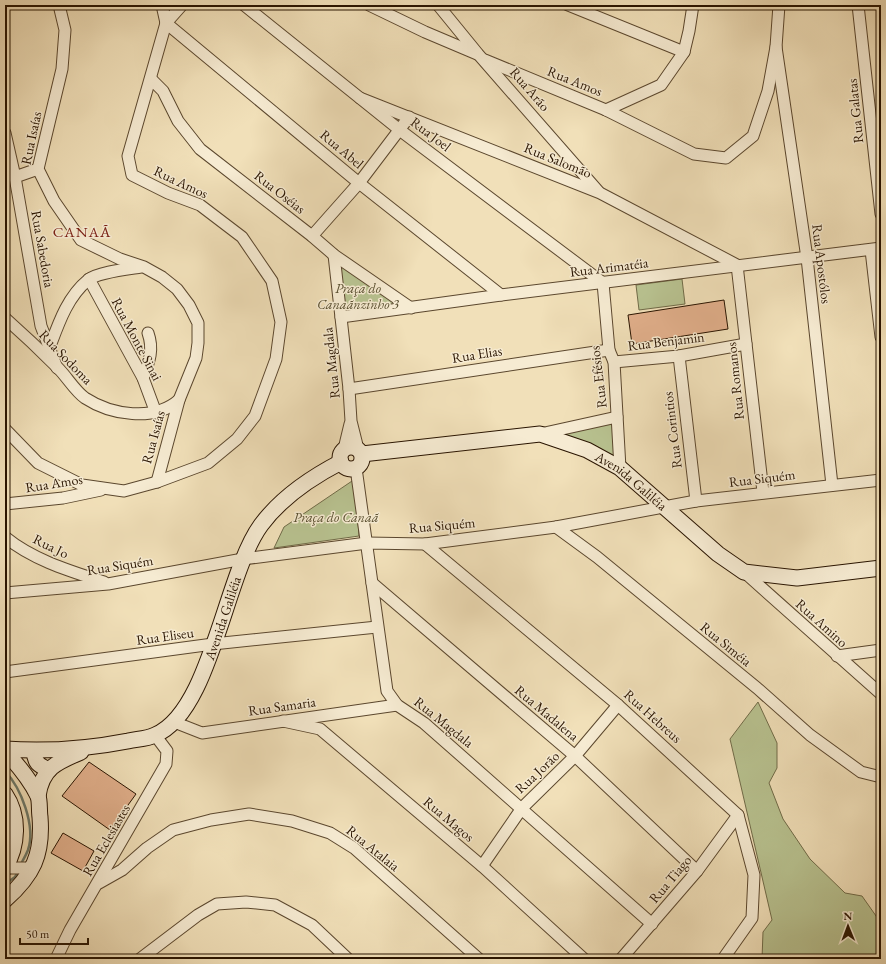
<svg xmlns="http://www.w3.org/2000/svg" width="886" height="964" font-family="'EB Garamond',serif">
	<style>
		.green { fill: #b8c290; stroke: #706b48 }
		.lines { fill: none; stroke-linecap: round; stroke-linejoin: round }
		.stream { stroke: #6d7969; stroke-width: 2.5 }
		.building { fill: #e1af8b; stroke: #291400 }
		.minor-casing { stroke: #5b472e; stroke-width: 13 }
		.secondary-casing { stroke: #291400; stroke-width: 17 }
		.minor { stroke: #f6ebd2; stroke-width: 11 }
		.secondary { stroke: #f6ebd2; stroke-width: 15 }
		.labels { text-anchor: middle; stroke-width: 3; stroke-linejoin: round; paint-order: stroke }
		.street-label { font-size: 14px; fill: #291400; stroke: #f6ebd2 }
		.park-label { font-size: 14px; font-style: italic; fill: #5b5132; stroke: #f6ebd2 }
		.neighbourhood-label { font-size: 15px; letter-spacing: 1px; fill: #7a1f14; stroke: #f6ebd2 }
	</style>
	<rect width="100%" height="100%" fill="#f1e0b9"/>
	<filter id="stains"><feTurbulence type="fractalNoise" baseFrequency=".005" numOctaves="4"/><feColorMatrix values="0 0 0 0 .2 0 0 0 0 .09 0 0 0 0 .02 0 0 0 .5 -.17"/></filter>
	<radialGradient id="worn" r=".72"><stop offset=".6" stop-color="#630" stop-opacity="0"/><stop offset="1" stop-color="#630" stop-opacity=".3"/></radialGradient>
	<g class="green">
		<polygon points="337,261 404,306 343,315"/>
		<polygon points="682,279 685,304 639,310 636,285"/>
		<polygon points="617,422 618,462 589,443 551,434"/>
		<polygon points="355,479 359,536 274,548 284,527"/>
		<polygon points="758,702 777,743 777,768 769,783 783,819 810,859 845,893 862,896 881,923 881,959 762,959 763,932 772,920 730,739"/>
	</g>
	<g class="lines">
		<g class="stream">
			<path d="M 5,771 C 21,788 36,826 28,850 C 26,855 23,860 21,864"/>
			<polyline points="5,884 15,877 18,871"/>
		</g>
	</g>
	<g class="building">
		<polygon points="724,300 728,329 632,344 628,315"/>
		<polygon points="89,762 136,794 110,830 62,796"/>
		<polygon points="63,833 94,851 83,871 51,853"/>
	</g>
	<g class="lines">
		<defs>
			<g id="minor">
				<polyline points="59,5 65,30 62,69 38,169 54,201 81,240 120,259 144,267 162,277 177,289 189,305 198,323 198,343 196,358 179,400 157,482"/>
				<polyline points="162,5 166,23"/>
				<polyline points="244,5 401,131 603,283 609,350 614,362 620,468"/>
				<polyline points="369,5 425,32 477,54"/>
				<polyline points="438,5 478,54 598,191"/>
				<polyline points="568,5 684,52"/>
				<polyline points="858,5 881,214"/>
				<polyline points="166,23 359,183 501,295"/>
				<polyline points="776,47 807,258 832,485"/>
				<polyline points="485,60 606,110 694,154 726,158 753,136 768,91 776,47 779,5"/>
				<polyline points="151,79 163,91 178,121 200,149 312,236 334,255 411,308"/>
				<polyline points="360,98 600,193 737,265 763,492"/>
				<polyline points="606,110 661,85 684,52 689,31 693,5"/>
				<polyline points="5,133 15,177 41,326 57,368"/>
				<polyline points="15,177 38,169"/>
				<polyline points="312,236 359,183 409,117"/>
				<polyline points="871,250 881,337"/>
				<polyline points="334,255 349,389 351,421 358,449"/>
				<polyline points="89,279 143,378 156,413"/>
				<polyline points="341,317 501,295 881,248"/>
				<path d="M 5,318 C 23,334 41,351 58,368 C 67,377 75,391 85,398 C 111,415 154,422 179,400"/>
				<path d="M 49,349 C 58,325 67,297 88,280 C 98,272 128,269 141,267"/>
				<polyline points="679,356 696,501"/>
				<polyline points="614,362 679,356 746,344"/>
				<path d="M 143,378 C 149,362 154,350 148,333"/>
				<polyline points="349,389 609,350"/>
				<polyline points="5,429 38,463 82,485 124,491 157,482 208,463 237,439 255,416 276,359 281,322 272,281 242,237 200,205 168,193 132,175 128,156 166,23 182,5"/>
				<polyline points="540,434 617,417"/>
				<polyline points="344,449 350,424"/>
				<polyline points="356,468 387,691 397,705 424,723 652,924"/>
				<polyline points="5,504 63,498 101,490"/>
				<polyline points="556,527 597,557 757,688 810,735 861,772 881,777"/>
				<path d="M 5,537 C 33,560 70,571 104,582"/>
				<polyline points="425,544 618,705 738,815 754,875 752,918 723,959"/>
				<polyline points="744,572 881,694"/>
				<polyline points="372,583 575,756 697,871"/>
				<polyline points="5,593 108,584 243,559 367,543 425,544 556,527 696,501 881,480"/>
				<polyline points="837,656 881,650"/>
				<polyline points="5,672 213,644 377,627"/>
				<polyline points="283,721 320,729 482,866 584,959"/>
				<polyline points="174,722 202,733 397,705"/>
				<polyline points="482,866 522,808 575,756 618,705"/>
				<polyline points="5,868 33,868"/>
				<polyline points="99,883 122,870 147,848 173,830 211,820 249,814 292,821 330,833 354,848 479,959"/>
				<polyline points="56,959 70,930 166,764 167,751 155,735"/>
				<polyline points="140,959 198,915 217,904 246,902 275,905 312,925 348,959"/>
				<polyline points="621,959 697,871 738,815"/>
			</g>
			<g id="secondary">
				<circle cx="351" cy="458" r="11"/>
				<path id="s1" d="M 362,454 L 540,434 L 587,450 L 620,468 L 718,554 L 744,572 L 797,578 L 881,568"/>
				<path id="s2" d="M 5,749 C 47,752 87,749 128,741 C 137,739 147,739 155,735 C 211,712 225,574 261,525 C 281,498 312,477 341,462"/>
				<path d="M 5,751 C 17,764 30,779 38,796 C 40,801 39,811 40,817 C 43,855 33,875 5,900"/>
				<path d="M 34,751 C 35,763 38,765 49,770"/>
				<path d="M 5,794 C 20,816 18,846 5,868"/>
				<path d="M 38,796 C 42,768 57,762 81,752"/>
			</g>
		</defs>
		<use href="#minor" class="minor-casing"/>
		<use href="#secondary" class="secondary-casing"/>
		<use href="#minor" class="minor"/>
		<use href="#secondary" class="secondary"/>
	</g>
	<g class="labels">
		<g class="street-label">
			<text transform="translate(575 81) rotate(22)" y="5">Rua Amos</text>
			<text transform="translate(530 89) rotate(49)" y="5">Rua Arão</text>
			<text transform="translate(855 111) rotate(-96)" y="5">Rua Galatas</text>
			<text transform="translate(431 134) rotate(37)" y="5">Rua Joel</text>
			<text transform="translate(31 138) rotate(-78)" y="5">Rua Isaías</text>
			<text transform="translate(342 149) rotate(40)" y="5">Rua Abel</text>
			<text transform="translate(558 160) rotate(22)" y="5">Rua Salomão</text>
			<text transform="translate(181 182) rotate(25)" y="5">Rua Amos</text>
			<text transform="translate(280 192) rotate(38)" y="5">Rua Oséias</text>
			<text transform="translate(43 249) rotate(80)" y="5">Rua Sabedoria</text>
			<text transform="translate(822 264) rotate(83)" y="5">Rua Apostólos</text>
			<text transform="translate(609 267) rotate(-7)" y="5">Rua Arimatéia</text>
			<text transform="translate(137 339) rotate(62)" y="5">Rua Monte Sinai</text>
			<text transform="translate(666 341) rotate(-7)" y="5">Rua Benjamin</text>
			<text transform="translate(477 354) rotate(-9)" y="5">Rua Elias</text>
			<text transform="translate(66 357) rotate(46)" y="5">Rua Sodoma</text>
			<text transform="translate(331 363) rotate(-96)" y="5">Rua Magdala</text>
			<text transform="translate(598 377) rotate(-97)" y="5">Rua Efésios</text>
			<text transform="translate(735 381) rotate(-96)" y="5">Rua Romanos</text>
			<text transform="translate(672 430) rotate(-97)" y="5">Rua Corintios</text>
			<text transform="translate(153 437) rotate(-75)" y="5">Rua Isaías</text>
			<text transform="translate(762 478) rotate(-7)" y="5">Rua Siquém</text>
			<text dy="5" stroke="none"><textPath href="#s1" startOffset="283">Avenida Galiléia</textPath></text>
			<text transform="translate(54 483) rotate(-9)" y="5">Rua Amos</text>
			<text transform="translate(442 525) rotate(-5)" y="5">Rua Siquém</text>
			<text transform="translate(51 546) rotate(26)" y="5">Rua Jo</text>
			<text transform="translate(120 565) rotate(-9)" y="5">Rua Siquém</text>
			<text dy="5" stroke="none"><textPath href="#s2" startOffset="290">Avenida Galiléia</textPath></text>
			<text transform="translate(822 623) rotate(42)" y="5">Rua Amino</text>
			<text transform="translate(165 636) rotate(-8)" y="5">Rua Eliseu</text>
			<text transform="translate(726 644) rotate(39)" y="5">Rua Siméia</text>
			<text transform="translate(282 706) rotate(-8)" y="5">Rua Samaria</text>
			<text transform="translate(547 713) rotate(40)" y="5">Rua Madalena</text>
			<text transform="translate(653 716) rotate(42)" y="5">Rua Hebreus</text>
			<text transform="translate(444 722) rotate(39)" y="5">Rua Magdala</text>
			<text transform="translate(537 772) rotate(-43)" y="5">Rua Jorão</text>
			<text transform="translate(449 819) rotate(40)" y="5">Rua Magos</text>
			<text transform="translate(106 840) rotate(-60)" y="5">Rua Eclesiastes</text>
			<text transform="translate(373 848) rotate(39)" y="5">Rua Atalaia</text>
			<text transform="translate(670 879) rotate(-50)" y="5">Rua Tiago</text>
		</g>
		<g class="park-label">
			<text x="358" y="293">Praça do<tspan x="358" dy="16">Canaãnzinho 3</tspan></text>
			<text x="336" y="522">Praça do Canaã</text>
		</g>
		<g class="neighbourhood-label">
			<text x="82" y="237">CANAÃ</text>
		</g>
	</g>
	<rect width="886" height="964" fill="none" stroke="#f1e0b9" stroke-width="20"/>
	<rect x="6" y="6" width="874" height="952" fill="none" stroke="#291400" stroke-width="2"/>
	<rect x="10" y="10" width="866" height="944" fill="none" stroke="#291400"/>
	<g transform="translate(848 926) rotate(359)" stroke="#f6ebd2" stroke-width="3" paint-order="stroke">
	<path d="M0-3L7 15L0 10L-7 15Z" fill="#291400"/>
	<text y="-6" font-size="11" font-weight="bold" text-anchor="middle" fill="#291400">N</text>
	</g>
	<path d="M20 938v6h68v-6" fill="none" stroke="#291400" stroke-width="2"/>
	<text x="26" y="938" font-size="12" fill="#291400" stroke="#f6ebd2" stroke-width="3" paint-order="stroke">50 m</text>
	<rect width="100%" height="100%" filter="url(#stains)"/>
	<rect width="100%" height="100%" fill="url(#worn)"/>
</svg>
